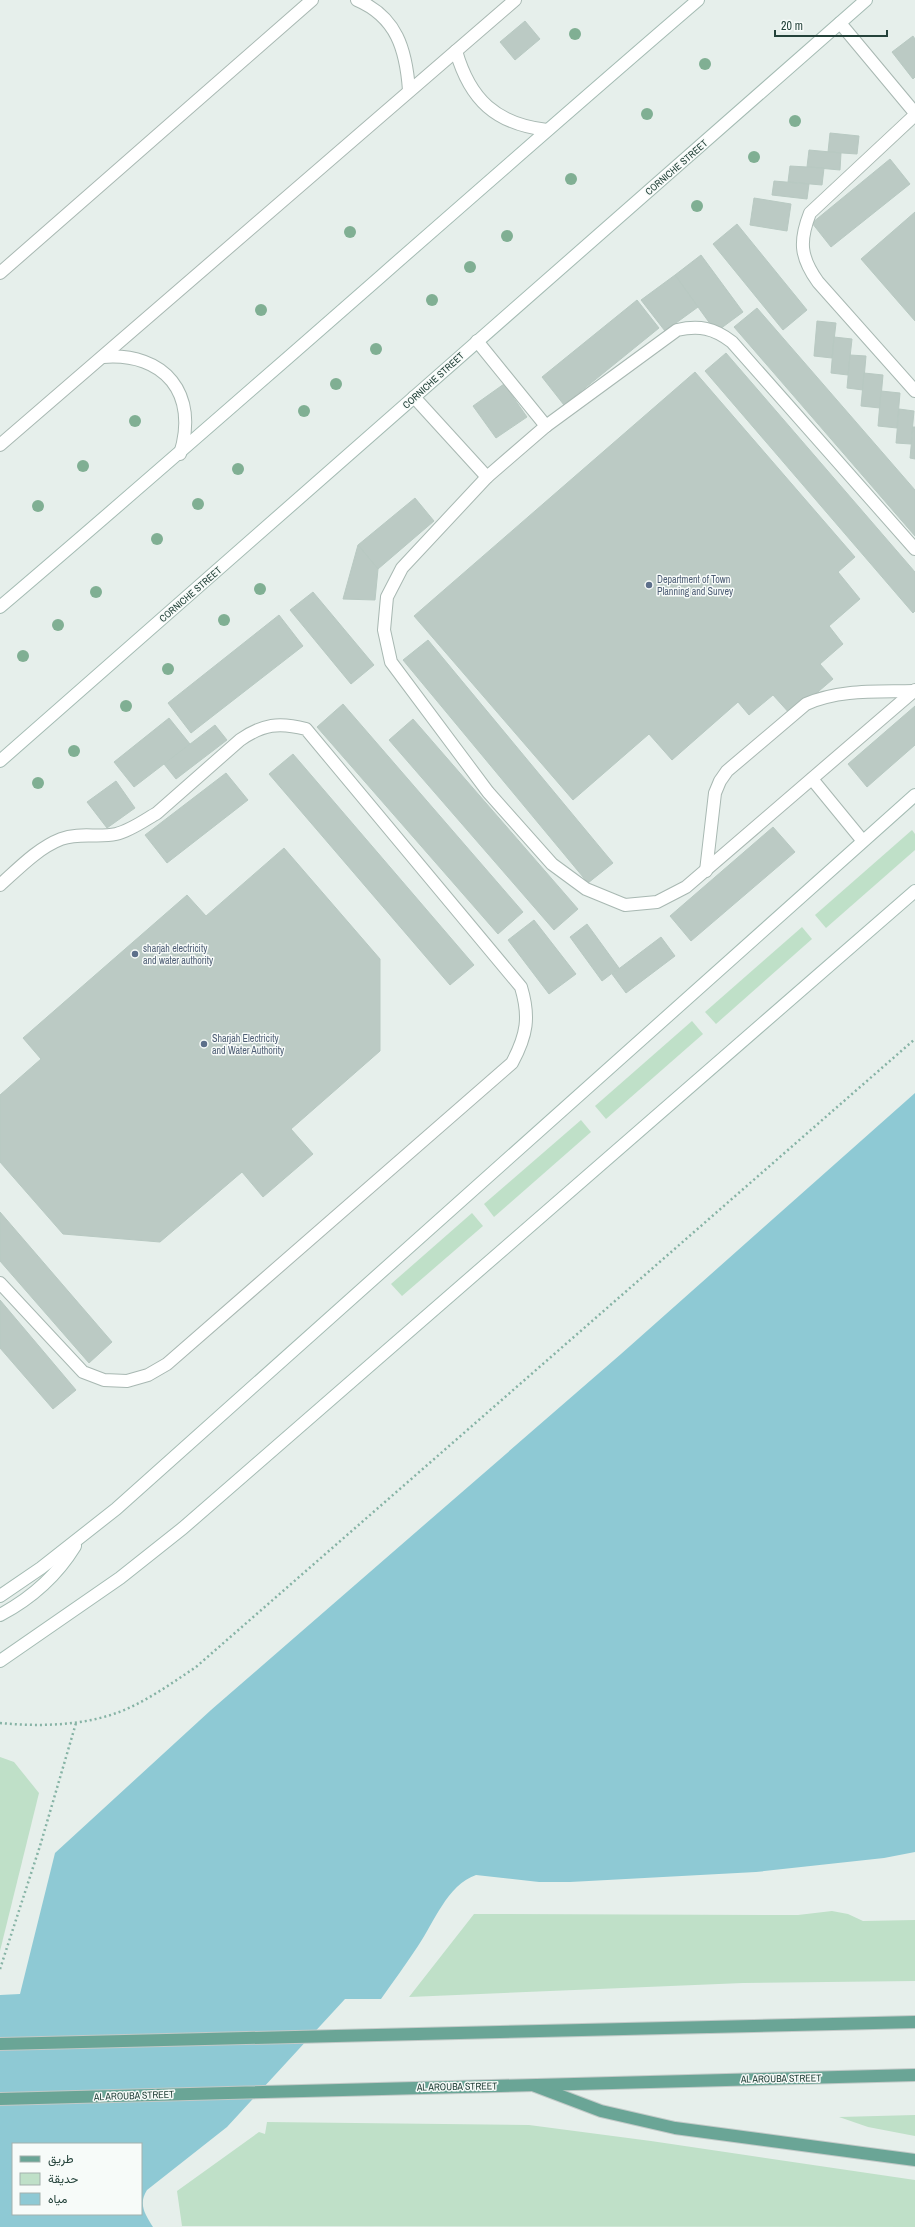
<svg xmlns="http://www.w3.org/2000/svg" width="915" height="2227" font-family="'Archivo Narrow',Vazirmatn,sans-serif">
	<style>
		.green { fill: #bfe0c8 }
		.water { fill: #8ec9d4; fill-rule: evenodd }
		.building { fill: #bbcac4; stroke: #b8c9c2 }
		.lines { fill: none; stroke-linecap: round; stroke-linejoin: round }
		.lane-casing { stroke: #a8b8b2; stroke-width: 14 }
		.secondary-casing { stroke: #a4bbb3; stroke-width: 14 }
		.primary-casing { stroke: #c2cac8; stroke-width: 14 }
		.path { stroke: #86b3a5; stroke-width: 2.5; stroke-dasharray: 2 3; stroke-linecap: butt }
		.lane { stroke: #fff; stroke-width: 12 }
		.secondary { stroke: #fff; stroke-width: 12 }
		.primary { stroke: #6aa596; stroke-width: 12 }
		.tree { fill: #80af93 }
		.service-dot { fill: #5c6f8a; stroke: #f7fbf9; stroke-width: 1.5 }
		.labels { text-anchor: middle; stroke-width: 3; stroke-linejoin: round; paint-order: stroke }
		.street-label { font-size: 10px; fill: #24423a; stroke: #f7fbf9 }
		.service-label { font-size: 10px; fill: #4e5e75; stroke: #f7fbf9; text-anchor: start }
	</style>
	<rect width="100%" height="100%" fill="#e6efeb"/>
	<g class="green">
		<polygon points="912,830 915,834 915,850 826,928 815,915"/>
		<polygon points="802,927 812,939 716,1024 705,1012"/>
		<polygon points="692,1021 703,1034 606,1119 595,1106"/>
		<polygon points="581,1120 591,1132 494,1217 484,1204"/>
		<polygon points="472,1213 483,1226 402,1296 391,1284"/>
		<polygon points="0,1757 14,1762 39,1793 0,1951"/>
		<polygon points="832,1911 848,1914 863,1921 915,1920 915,1981 743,1983 409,1997 474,1914 798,1915"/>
		<polygon points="915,2115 915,2136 868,2127 839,2117"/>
		<polygon points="267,2122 529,2125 651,2141 915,2180 915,2227 182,2226 177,2191 259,2132 265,2134"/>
	</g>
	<path class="water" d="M 915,1093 L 915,1852 L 884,1858 L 756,1872 L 570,1882 L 539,1882 L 476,1875 C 447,1885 434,1923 418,1946 C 406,1964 393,1982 381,1999 L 345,1999 L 227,2127 L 147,2190 C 138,2204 145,2214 153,2227 L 0,2227 L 0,1995 L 20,1994 L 55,1853 L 211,1710 L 621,1354 ZM 13,2144 L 141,2144 L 141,2214 L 13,2214 Z"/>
	<g class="building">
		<polygon points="525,21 540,39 515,60 500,42"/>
		<polygon points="913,36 915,39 915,77 913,79 892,52"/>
		<polygon points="830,133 859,136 857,154 828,152"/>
		<polygon points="809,150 841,153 840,170 807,167"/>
		<polygon points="890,159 910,184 831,247 812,223"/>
		<polygon points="790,166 824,168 822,185 788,182"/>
		<polygon points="774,181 809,184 807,199 772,195"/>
		<polygon points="754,198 791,204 787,231 750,225"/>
		<polygon points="915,212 915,321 861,259"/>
		<polygon points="737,224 807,310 783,330 713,244"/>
		<polygon points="701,255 743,312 716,332 675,275"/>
		<polygon points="675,275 698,307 665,331 641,300"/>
		<polygon points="637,300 659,328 564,405 542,377"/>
		<polygon points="757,308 915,490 915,536 734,327"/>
		<polygon points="817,321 836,323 832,358 814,356"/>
		<polygon points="834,337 852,339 848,375 831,373"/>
		<polygon points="726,353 915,572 915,611 913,613 705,371"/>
		<polygon points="850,355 866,356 863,390 847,388"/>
		<polygon points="695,372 855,557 838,572 860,599 829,626 843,644 820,664 833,679 791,715 773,695 749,715 738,702 672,760 649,734 573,800 414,616"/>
		<polygon points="864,373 883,375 880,408 861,406"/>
		<polygon points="504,384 527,417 496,438 473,406"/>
		<polygon points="881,391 900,393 897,428 878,426"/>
		<polygon points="899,409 914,411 911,444 896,443"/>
		<polygon points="913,427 915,427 915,459 910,458"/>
		<polygon points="415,498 434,521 378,569 358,545"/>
		<polygon points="358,545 378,569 375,600 343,599"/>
		<polygon points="313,592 374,665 351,684 290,610"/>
		<polygon points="279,615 303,646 191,733 168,703"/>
		<polygon points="428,640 613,863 588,883 403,660"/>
		<polygon points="343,704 523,912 498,934 317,727"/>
		<polygon points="915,706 915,745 867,787 848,764"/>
		<polygon points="169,718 190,744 134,787 114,762"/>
		<polygon points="413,719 578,909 554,930 389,740"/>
		<polygon points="215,725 227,740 176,779 164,764"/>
		<polygon points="293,754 474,965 450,985 269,774"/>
		<polygon points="226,773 248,800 167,863 145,835"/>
		<polygon points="116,781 135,808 107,828 87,802"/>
		<polygon points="773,827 795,852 691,941 670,916"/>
		<polygon points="284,848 380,959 380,1051 291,1129 313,1154 263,1197 242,1172 160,1242 63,1234 0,1162 0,1095 41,1059 23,1038 187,895 206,916"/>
		<polygon points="534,920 576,974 549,994 508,940"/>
		<polygon points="587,924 619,968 602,981 570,937"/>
		<polygon points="661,937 675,956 626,993 612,974"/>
		<polygon points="0,1212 112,1342 89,1363 0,1261"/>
		<polygon points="0,1300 76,1390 53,1409 0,1348"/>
	</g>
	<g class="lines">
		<defs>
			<g id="lane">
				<path d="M 357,0 C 397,17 406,50 409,90"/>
				<polyline points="840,23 915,113"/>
				<path d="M 456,51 C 470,100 496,124 547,130"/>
				<path d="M 915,115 L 810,213 C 799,241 800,257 818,282 L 915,391"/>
				<polyline points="0,273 312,0"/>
				<polyline points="477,341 546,426"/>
				<path d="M 103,357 C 165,352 199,394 180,454"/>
				<polyline points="414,397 487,477"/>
				<polyline points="0,445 515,0"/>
				<path d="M 915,549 L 732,342 C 714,328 699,325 677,330 L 546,426 L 487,477 L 402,568 L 387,597 L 384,630 L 391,662 L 488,792 L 552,864 L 586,889 L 625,905 L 657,902 L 686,887 L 915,690"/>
				<polyline points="812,779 862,840"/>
				<path d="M 706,871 L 715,793 L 720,781 L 727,771 L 806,704 C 840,689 877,692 913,691"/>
				<path d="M 0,885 C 19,868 38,848 61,839 C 80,832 98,838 116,834 C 130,831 145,820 157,813 L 240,740 C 263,724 279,722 306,729 L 521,987 C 530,1017 527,1035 512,1063 L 167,1364 L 148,1375 L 127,1381 L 104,1380 L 83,1372 L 0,1283"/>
			</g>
			<g id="secondary">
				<path d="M 0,607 C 235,407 464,201 698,0"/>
				<polyline points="0,761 866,0"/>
				<polyline points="0,1596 41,1568 116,1509 915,795"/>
				<path d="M 0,1615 C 32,1598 56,1577 75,1546"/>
				<polyline points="0,1661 120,1578 183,1528 915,891"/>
			</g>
			<g id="primary">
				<polyline points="0,2044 915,2022"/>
				<polyline points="535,2086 601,2111 675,2128 915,2160"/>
				<polyline points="0,2099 915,2075"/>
			</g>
		</defs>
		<use href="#lane" class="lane-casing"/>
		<use href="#secondary" class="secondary-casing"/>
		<use href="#primary" class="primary-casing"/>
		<g class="path">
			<path d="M 0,1723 C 43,1727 91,1726 131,1707 C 154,1696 175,1681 196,1667 L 915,1039"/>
			<polyline points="0,1969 40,1846 76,1723"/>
		</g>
		<use href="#lane" class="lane"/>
		<use href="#secondary" class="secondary"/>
		<use href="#primary" class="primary"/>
	</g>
	<g class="tree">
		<circle cx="575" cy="34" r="6"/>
		<circle cx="705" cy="64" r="6"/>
		<circle cx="647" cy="114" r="6"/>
		<circle cx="795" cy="121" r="6"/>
		<circle cx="754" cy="157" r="6"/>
		<circle cx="571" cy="179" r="6"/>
		<circle cx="697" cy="206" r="6"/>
		<circle cx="350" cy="232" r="6"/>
		<circle cx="507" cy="236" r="6"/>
		<circle cx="470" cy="267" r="6"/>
		<circle cx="432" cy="300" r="6"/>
		<circle cx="261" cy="310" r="6"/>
		<circle cx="376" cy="349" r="6"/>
		<circle cx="336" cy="384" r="6"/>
		<circle cx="304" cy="411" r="6"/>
		<circle cx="135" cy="421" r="6"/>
		<circle cx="83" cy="466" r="6"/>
		<circle cx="238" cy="469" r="6"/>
		<circle cx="198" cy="504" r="6"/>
		<circle cx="38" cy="506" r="6"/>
		<circle cx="157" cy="539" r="6"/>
		<circle cx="260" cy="589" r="6"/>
		<circle cx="96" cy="592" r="6"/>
		<circle cx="224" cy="620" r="6"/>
		<circle cx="58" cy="625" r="6"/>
		<circle cx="23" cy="656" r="6"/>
		<circle cx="168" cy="669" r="6"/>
		<circle cx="126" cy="706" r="6"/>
		<circle cx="74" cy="751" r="6"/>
		<circle cx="38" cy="783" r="6"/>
	</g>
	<g class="service-dot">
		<circle cx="649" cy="585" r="4"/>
		<circle cx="135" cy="954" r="4"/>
		<circle cx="204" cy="1044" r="4"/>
	</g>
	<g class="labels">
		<g class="street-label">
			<text transform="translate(676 167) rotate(-41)" y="4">CORNICHE STREET</text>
			<text transform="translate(433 380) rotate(-42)" y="4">CORNICHE STREET</text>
			<text transform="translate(190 594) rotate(-41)" y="4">CORNICHE STREET</text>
			<text transform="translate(781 2078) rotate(-1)" y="4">AL AROUBA STREET</text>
			<text transform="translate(457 2086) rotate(-1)" y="4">AL AROUBA STREET</text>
			<text transform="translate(134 2095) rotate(-2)" y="4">AL AROUBA STREET</text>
		</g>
		<g class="service-label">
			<text x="657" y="583">Department of Town<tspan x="657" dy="12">Planning and Survey</tspan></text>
			<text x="143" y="952">sharjah electricity<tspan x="143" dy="12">and water authority</tspan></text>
			<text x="212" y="1042">Sharjah Electricity<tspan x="212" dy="12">and Water Authority</tspan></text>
		</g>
	</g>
	<rect x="12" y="2143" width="130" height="72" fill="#f7fbf9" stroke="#a3b1ad"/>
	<rect x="20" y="2156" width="20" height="6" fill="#6aa596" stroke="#a3b1ad"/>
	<text x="48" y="2163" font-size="12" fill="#24423a">طريق</text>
	<rect x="20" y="2173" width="20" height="12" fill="#bfe0c8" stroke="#a3b1ad"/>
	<text x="48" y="2183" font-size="12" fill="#24423a">حديقة</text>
	<rect x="20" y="2193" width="20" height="12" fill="#8ec9d4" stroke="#a3b1ad"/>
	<text x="48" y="2203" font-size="12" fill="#24423a">مياه</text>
	<path d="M775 30v6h112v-6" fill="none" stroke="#24423a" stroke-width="2"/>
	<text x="781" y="30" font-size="12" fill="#24423a" stroke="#f7fbf9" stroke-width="3" paint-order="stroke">20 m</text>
</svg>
